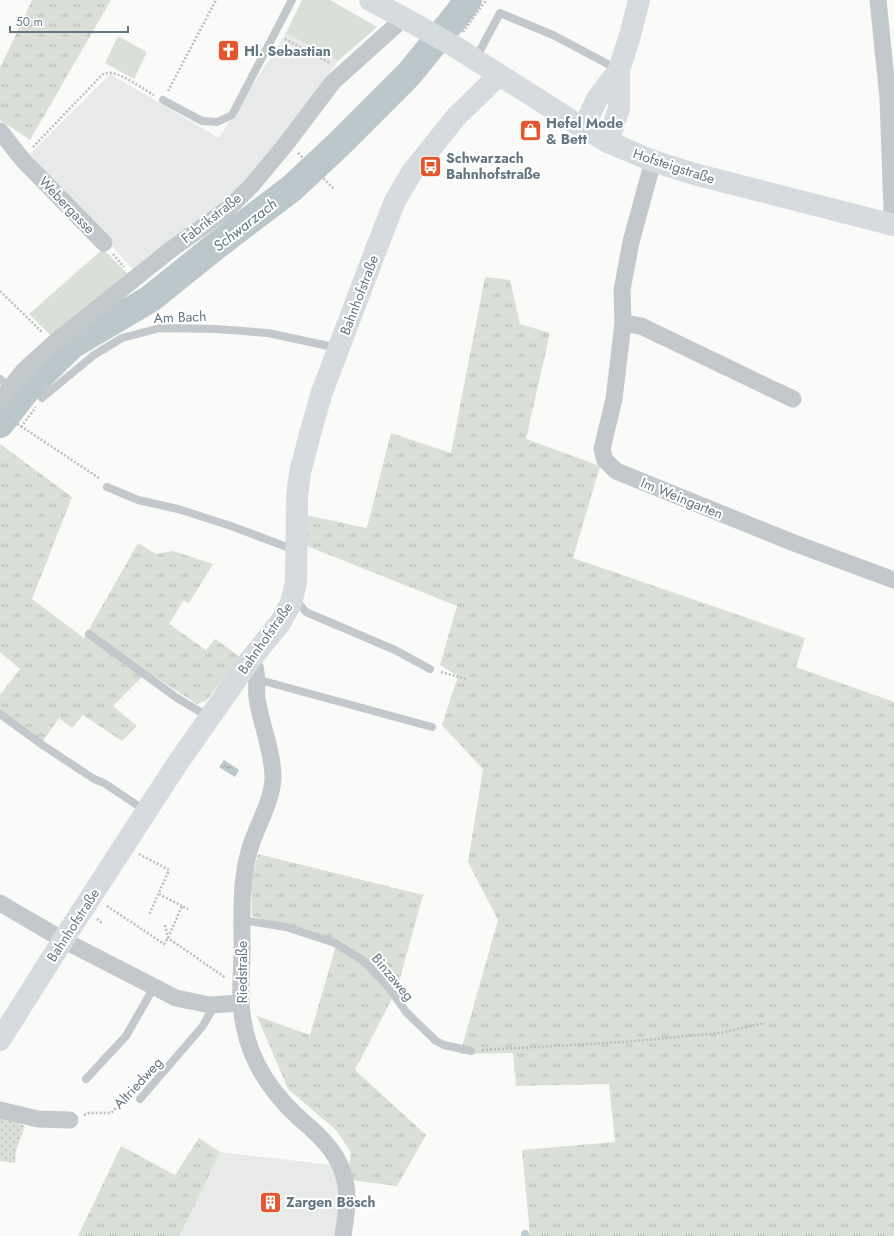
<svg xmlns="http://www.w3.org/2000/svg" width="894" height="1236" font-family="Jost,sans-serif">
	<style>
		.built { fill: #e8e9e9 }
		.grass { fill: url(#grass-tufts) }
		.park { fill: #dadfd7 }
		.garden { fill: url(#garden-dots) }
		.water { fill: url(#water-ripples) }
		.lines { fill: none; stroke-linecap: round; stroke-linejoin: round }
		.river { stroke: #bbc7cb; stroke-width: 28 }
		.path { stroke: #bbbfc2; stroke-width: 2.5; stroke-dasharray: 2 2; stroke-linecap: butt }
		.lane { stroke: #c3c8cc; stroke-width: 8 }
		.street { stroke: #c3c8cc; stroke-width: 17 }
		.secondary { stroke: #d6dbdf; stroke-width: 22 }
		.labels { text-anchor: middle; stroke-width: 4; stroke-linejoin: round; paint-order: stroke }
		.poi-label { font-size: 14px; font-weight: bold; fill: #657683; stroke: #fff; text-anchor: start }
		.street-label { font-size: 14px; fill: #657683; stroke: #fff }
		.water-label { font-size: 15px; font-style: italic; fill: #60757c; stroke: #fff }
	</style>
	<defs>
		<pattern id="grass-tufts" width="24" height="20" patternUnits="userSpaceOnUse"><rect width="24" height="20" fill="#dadfd7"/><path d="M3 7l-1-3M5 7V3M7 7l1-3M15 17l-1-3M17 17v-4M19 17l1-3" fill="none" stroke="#b4b9b4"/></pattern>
		<pattern id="garden-dots" width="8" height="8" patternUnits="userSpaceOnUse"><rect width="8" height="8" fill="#dadfd7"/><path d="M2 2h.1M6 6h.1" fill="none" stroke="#b4b9b4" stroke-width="1.8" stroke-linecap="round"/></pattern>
		<pattern id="water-ripples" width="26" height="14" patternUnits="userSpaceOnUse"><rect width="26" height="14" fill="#bbc7cb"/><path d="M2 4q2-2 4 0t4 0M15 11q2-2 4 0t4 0" fill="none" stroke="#9ca6aa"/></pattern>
	</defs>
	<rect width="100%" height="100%" fill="#fafaf8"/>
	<g class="built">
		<polygon points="286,33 338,61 257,172 221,206 135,272 30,154 110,74 219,138"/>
		<polygon points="220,1152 349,1167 346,1236 180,1236"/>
	</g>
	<g class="grass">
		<polygon points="32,0 111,0 30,140 0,120 0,66 1,66"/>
		<polygon points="485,277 510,280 520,324 550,333 526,439 600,466 573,558 805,638 796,667 894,702 894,1236 530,1236 522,1150 615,1142 609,1084 516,1086 513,1053 460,1054 498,920 468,862 483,769 442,725 458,676 440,665 457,606 307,546 306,515 367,528 391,433 451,453"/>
		<polygon points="0,444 72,497 32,599 84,638 138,543 156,554 173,551 213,564 189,603 183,601 169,624 206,650 215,639 240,657 207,700 197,704 146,671 140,679 113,706 137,726 122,741 83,715 72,728 59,718 43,741 0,710 0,695 20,669 0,652"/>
		<polygon points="258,854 423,895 397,989 355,1070 426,1135 397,1186 351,1180 349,1167 351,1153 337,1131 288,1089 257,1016 310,1035 337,942 252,916 251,880"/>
		<polygon points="199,1138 220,1152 180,1236 78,1236 121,1146 175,1175"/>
	</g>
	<g class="park">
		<polygon points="302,0 330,0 377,27 338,61 286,33"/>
		<polygon points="118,36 147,52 134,79 105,63"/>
		<polygon points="103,249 129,275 53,338 29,314"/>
	</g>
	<polygon class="garden" points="0,1115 25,1126 16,1150 15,1163 0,1161"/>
	<polygon class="water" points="224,760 239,770 235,777 219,767"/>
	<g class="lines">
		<polyline class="river" points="0,424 28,388 72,345 150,299 212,249 292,188 338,145 409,74 457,15 468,0"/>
		<g class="path">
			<polyline points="463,32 486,0"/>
			<polyline points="285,39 330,63"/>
			<polyline points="168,91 216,0"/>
			<path d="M 33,147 L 97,80 C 100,77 103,73 107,73 C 119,71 143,89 154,95"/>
			<polyline points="298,153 334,189"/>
			<polyline points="113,254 124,267"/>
			<polyline points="0,291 43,333"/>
			<polyline points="4,415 99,478"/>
			<polyline points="21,427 36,407"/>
			<polyline points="441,672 466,679"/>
			<polyline points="139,854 169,870 149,915"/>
			<polyline points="159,894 182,906"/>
			<polyline points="107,906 164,944 168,938 182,906 188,909"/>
			<polyline points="97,919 102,923"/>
			<polyline points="165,925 168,938 226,978"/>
			<polyline points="482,1050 624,1042 720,1033 765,1023"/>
			<polyline points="84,1115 89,1113 111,1113 130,1093"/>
		</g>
		<g class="lane">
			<polyline points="476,58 500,13 553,35 619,70"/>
			<polyline points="163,100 202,121 217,122 232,115 292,0"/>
			<polyline points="0,379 9,387"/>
			<polyline points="42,398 94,355 122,338 160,328 216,329 268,333 338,348"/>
			<polyline points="107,487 138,500 178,509 231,526 295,550"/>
			<polyline points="292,603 300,605 306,612 395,650 430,669"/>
			<polyline points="89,634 177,698 209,717"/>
			<polyline points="256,679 432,727"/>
			<polyline points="0,714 44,746 94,779 104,783 146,811"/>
			<polyline points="242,920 286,927 335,943 365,962 390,989 406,1012 436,1041 444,1045 471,1051"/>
			<polyline points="86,1079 126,1036 154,987"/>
			<polyline points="140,1099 202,1027 215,1005"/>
			<polyline points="525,1234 526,1236"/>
		</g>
		<g class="street">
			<polyline points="878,0 888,98 892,210 889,223"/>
			<polyline points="0,131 22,159 104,243"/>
			<polyline points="653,161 631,242 622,290 623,323 614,399 602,449 605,460 616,471 794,543 894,580"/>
			<polyline points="623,323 641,326 793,399"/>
			<polyline points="0,400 24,370 54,343 169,251 229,208 252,185 286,144 333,82 404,18"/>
			<path d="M 250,660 C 252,662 255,665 255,667 C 258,677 256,689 257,698 C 261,725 273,751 273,778 C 272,802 257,825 250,848 C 240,881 242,916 242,950 C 242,968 240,986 241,1003 C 244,1050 264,1085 298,1117 C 313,1130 330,1144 339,1163 C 351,1188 347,1210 343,1236"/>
			<polyline points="0,903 63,940 176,998 210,1005 241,1003"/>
			<polyline points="0,1110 38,1119 70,1120"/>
		</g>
		<g class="secondary">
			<polyline points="370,0 404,18 454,46 583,128 608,142 653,161 694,174 894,225"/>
			<polyline points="583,128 597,99 619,70"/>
			<polyline points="608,142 619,108 619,70 629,39 639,0"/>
			<polyline points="0,1040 63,940 177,764 250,660 280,623 291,603 296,583 297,497 300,472 312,427 322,392 375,252 395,201 412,172 456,117 499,75"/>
		</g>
	</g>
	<defs>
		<symbol id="church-square" viewBox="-11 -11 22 22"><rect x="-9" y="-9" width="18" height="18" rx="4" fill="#e4572e" stroke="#fff"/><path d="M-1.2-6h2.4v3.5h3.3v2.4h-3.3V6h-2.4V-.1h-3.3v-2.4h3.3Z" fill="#fff"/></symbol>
		<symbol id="shop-square" viewBox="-11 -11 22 22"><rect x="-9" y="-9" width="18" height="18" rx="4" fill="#e4572e" stroke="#fff"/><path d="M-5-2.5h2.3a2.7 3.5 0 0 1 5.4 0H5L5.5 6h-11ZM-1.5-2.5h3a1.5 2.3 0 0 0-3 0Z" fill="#fff"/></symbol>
		<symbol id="bus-square" viewBox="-11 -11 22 22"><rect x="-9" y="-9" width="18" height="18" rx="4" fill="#e4572e" stroke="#fff"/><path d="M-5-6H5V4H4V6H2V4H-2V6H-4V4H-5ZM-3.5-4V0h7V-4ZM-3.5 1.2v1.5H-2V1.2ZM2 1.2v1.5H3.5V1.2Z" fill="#fff"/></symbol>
		<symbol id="building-square" viewBox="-11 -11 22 22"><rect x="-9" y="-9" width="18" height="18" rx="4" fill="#e4572e" stroke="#fff"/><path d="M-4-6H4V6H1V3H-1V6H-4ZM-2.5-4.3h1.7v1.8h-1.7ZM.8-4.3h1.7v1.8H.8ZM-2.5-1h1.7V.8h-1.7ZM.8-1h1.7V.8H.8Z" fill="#fff"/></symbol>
	</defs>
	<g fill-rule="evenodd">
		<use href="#church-square" x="216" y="38" width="25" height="25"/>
		<use href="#shop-square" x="518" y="118" width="25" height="25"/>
		<use href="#bus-square" x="418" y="154" width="25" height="25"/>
		<use href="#building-square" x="258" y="1190" width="25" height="25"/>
	</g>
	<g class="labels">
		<g class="poi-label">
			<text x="244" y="56">Hl. Sebastian</text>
			<text x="546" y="128">Hefel Mode<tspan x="546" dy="16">&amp; Bett</tspan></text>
			<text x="446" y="163">Schwarzach<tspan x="446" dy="16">Bahnhofstraße</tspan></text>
			<text x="286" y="1207">Zargen Bösch</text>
		</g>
		<g class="street-label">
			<text transform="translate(674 166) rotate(18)" y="5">Hofsteigstraße</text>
			<text transform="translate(67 205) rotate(46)" y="5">Webergasse</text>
			<text transform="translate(211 218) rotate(-38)" y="5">Fabrikstraße</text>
			<text transform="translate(359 295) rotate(-69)" y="5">Bahnhofstraße</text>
			<text transform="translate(180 317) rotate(-2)" y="5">Am Bach</text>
			<text transform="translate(682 498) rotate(22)" y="5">Im Weingarten</text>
			<text transform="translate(265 638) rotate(-55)" y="5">Bahnhofstraße</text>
			<text transform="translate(73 925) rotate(-57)" y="5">Bahnhofstraße</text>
			<text transform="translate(242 972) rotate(-90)" y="5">Riedstraße</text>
			<text transform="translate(393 977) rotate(50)" y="5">Binzaweg</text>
			<text transform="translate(138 1083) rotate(-47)" y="5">Altriedweg</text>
		</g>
		<g class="water-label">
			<text transform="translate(245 225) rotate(-38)" y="5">Schwarzach</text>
		</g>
	</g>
	<path d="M10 26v6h118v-6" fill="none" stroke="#657683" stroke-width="2"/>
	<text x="16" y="26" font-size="12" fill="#657683" stroke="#ffffff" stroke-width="3" paint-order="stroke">50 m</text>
</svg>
